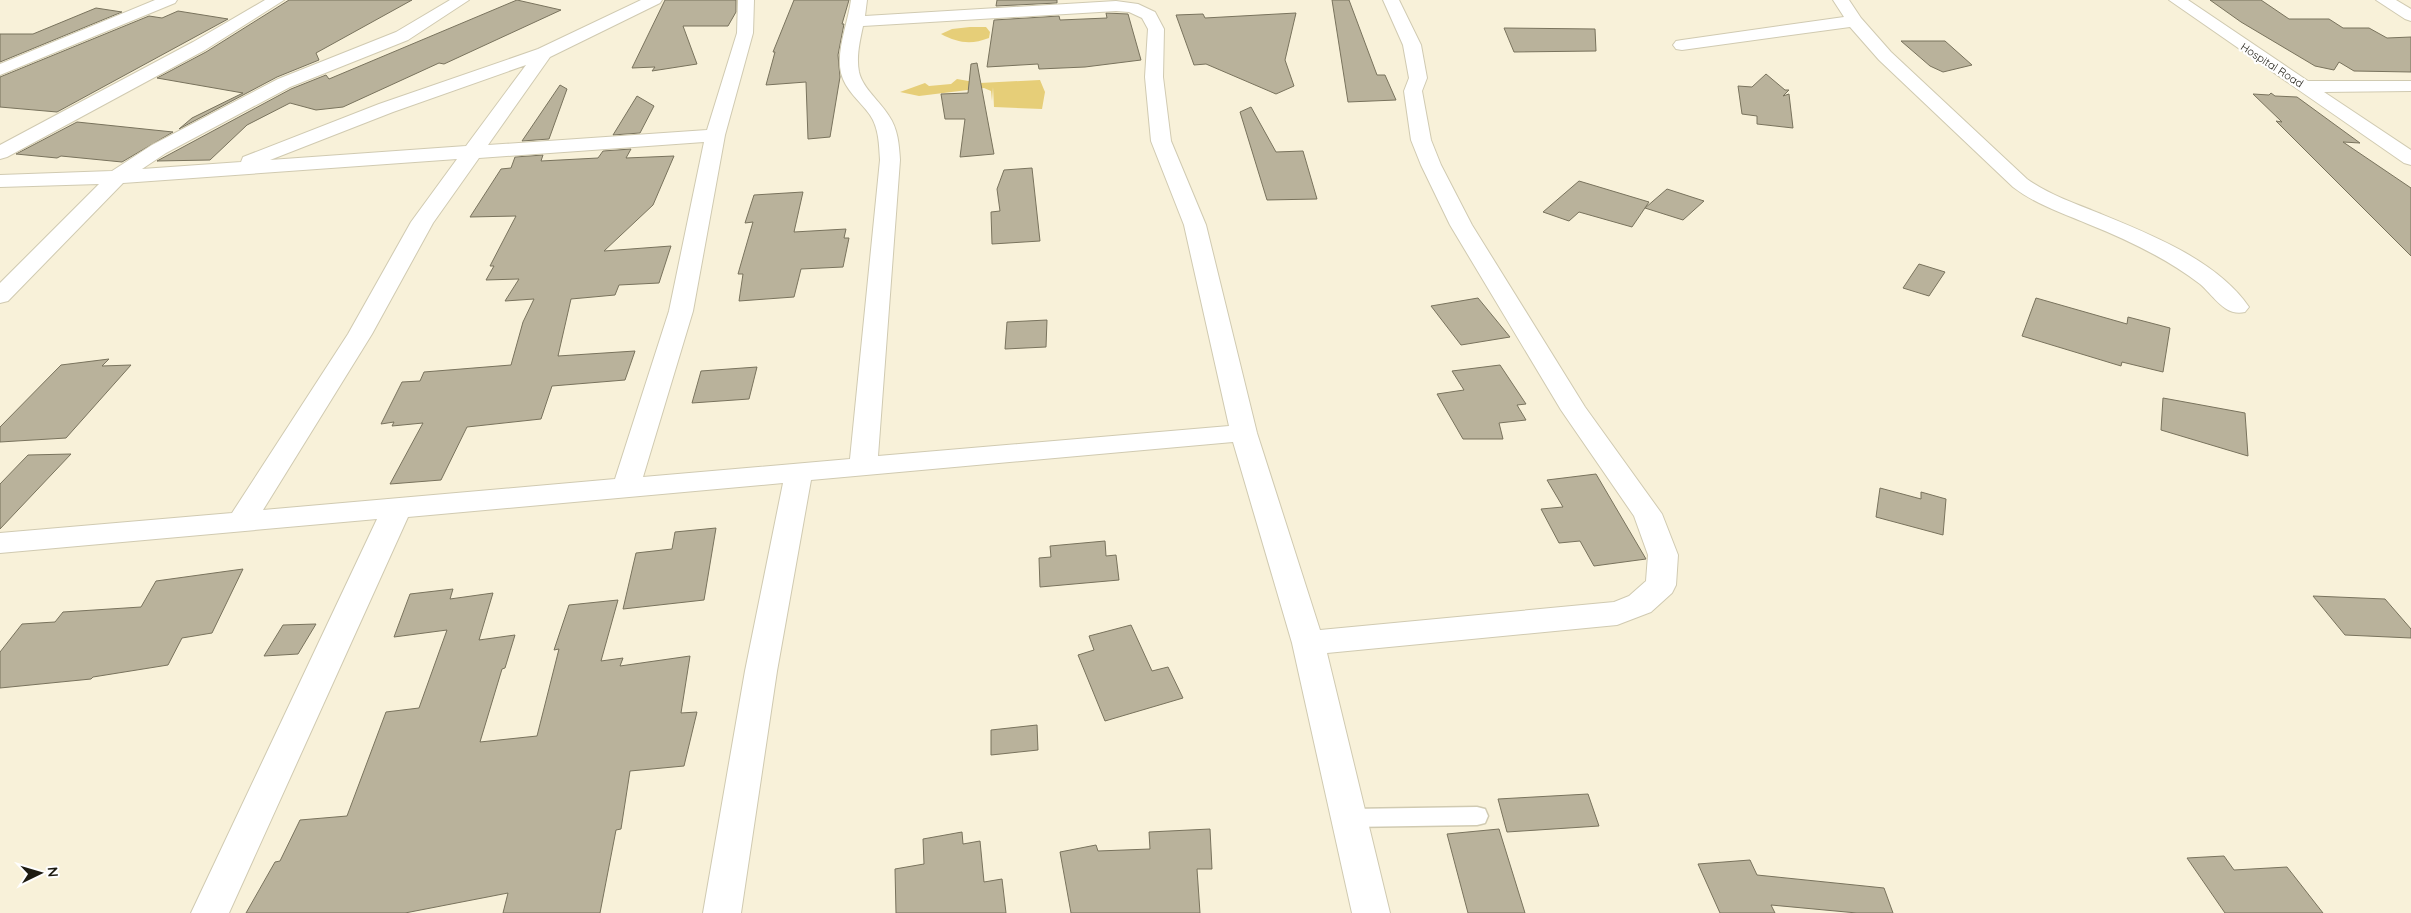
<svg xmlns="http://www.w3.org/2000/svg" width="2411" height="913" font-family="Quicksand,sans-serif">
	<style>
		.green { fill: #e6ce78 }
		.building { fill: #b9b29b; stroke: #79735d }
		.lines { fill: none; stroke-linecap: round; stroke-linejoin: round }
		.lane-casing { stroke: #d0cab1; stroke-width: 3 }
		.street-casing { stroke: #d0cab1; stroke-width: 2 }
		.lane { fill: #fff; fill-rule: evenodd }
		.street { fill: #fff; fill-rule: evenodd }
		.labels { text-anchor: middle; stroke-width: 4.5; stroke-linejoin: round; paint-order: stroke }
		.far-street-label { font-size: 11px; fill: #1c1a11; stroke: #fefefe }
	</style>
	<rect width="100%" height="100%" fill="#f8f1d9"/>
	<g class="green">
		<path d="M 970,27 L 986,27 L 990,32 L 989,38 C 971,45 958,43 941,34 L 952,29 Z"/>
		<polygon points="957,79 980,83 1040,80 1045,92 1042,109 994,107 993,87 992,101 991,91 984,88 919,96 900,92 925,83 929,86 951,84"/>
	</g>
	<g class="building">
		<polygon points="289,0 412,0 316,53 319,60 277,77 179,129 192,118 243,93 157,78 206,52"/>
		<polygon points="517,0 561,10 444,64 439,63 343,107 316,110 290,103 247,125 210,160 157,161 291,89 326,75 329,79"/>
		<polygon points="665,0 736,0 736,12 728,26 683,26 697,64 652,71 655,67 632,68"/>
		<polygon points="794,0 849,0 842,24 844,24 838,55 840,77 830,137 808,139 806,82 766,85 775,52 773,52"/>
		<polygon points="997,0 1057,0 1057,3 996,6"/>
		<polygon points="1332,0 1349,0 1377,75 1385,75 1396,100 1348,102"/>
		<polygon points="2210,0 2261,0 2289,19 2329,19 2343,28 2369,28 2387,38 2411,37 2411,72 2354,71 2339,62 2334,70 2315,66 2241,22"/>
		<polygon points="96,8 122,12 0,62 0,34 33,34"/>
		<polygon points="178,11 228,19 57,112 0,107 0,77 149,16 162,18"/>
		<polygon points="1106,13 1128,14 1141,60 1085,67 1039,69 1038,64 987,67 994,20 1059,16 1060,20 1107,18"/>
		<polygon points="1296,13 1285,60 1294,86 1276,94 1206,64 1194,65 1176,15 1203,14 1205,18"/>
		<polygon points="1504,28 1595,29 1596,51 1514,52"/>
		<polygon points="1901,41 1945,41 1972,65 1943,72 1930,66"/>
		<polygon points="977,63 994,154 960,157 965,119 945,119 941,94 968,93 971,64"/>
		<polygon points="1766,74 1785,90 1789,90 1783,96 1789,94 1793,128 1757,124 1757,116 1742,114 1738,86 1752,87"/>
		<polygon points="560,85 567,89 549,139 522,141"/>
		<polygon points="2271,93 2275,96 2297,97 2360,143 2343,142 2411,188 2411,256 2276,121 2282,122 2253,94 2269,95"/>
		<polygon points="637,96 654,106 640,133 613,135"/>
		<polygon points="1251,107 1276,152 1303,151 1317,199 1267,200 1240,112"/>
		<polygon points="77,122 173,132 122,162 61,156 57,158 16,154"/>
		<polygon points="631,149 626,158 674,156 653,205 604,251 671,246 659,283 619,285 615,295 571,299 558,356 635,351 625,380 552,386 541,419 467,427 441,480 390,484 423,423 392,426 394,422 381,424 402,382 420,381 424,372 511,365 523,322 534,299 505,301 519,279 486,280 494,266 490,266 516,216 470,217 501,169 511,168 515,157 543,155 541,161 598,158 603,151"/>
		<polygon points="1032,168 1040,241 992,244 991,212 1000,211 997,189 1004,170"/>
		<polygon points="1579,181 1649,202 1632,227 1579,212 1569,221 1543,212"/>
		<polygon points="1667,189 1704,201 1683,220 1645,208"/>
		<polygon points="803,192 794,232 846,229 844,238 849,238 843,267 801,269 794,297 739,301 743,274 738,274 753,222 745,223 754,195"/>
		<polygon points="1919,264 1945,272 1929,296 1903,288"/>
		<polygon points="1478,298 1510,337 1461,345 1431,306"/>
		<polygon points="2036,298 2127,324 2128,317 2170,328 2163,372 2122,362 2121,366 2022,336"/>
		<polygon points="1047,320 1046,347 1005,349 1007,322"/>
		<polygon points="109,359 102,366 131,365 66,438 0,442 0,427 61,365"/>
		<polygon points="1500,365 1526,404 1517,405 1526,420 1499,423 1503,439 1463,439 1437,394 1464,390 1452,371"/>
		<polygon points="757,367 749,399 692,403 701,371"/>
		<polygon points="2163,398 2245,413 2248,456 2161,430"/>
		<polygon points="71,454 0,529 0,484 28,455"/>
		<polygon points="1596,474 1646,559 1594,566 1580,541 1559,543 1541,509 1563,507 1547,480"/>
		<polygon points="1880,488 1921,499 1921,492 1946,499 1943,535 1876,517"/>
		<polygon points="716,528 704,600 623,609 636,553 672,549 675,532"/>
		<polygon points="1105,541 1106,556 1116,555 1119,580 1040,587 1039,558 1051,557 1050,546"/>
		<polygon points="243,569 212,633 182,638 168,665 93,677 91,679 0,688 0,652 22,624 55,622 63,612 141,607 156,581"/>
		<polygon points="453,589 450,599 493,593 479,640 515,635 505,668 502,669 480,742 537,736 559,649 554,650 569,605 618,600 601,661 623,658 620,666 690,656 681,713 697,712 684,766 630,771 621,829 616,830 600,913 503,913 508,893 405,913 246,913 275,862 280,861 300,820 347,816 386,712 419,708 447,630 394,637 410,594"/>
		<polygon points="2313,596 2385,599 2411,629 2411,638 2345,635"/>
		<polygon points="316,624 298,654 264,656 283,625"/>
		<polygon points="1131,625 1152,671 1168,667 1183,698 1105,721 1078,655 1094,650 1089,636"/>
		<polygon points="1037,725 1038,750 991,755 991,730"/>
		<polygon points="1588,794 1599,826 1507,832 1498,799"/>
		<polygon points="1210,829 1212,869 1197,869 1200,913 1071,913 1060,852 1096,845 1098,851 1150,849 1149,832"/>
		<polygon points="1499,829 1525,913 1468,913 1447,834"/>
		<polygon points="962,832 963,844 980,841 984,882 1002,879 1006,913 896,913 895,869 924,864 923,839"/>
		<polygon points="2224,856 2234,870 2287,867 2323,913 2225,913 2187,858"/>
		<polygon points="1750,860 1757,875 1884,888 1893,913 1857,913 1771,905 1775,913 1720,913 1698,864"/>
	</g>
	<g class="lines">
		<defs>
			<polygon id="lane" points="1477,807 1485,809 1488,816 1485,823 1477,825 1350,827 1342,825 1339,818 1342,811 1350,809"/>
			<g id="street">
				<polygon points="155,0 177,0 175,3 0,75 0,64"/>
				<polygon points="265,0 284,0 205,50 7,157 0,159 0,145 193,42"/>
				<path d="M 450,0 L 469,0 L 408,40 L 290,87 L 166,153 L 142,169 L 241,162 L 243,157 L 379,104 L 538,49 L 641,0 L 662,0 L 660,3 L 550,57 L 488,145 L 707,130 L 737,33 L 738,0 L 754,0 L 753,33 L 725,135 L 693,311 L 643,477 L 850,459 L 880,160 C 879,145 879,128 870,115 C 860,101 845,90 841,73 C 836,50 848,23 851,0 L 867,0 L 865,16 L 1116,1 L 1138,4 L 1155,12 L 1164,29 L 1163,77 L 1171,141 L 1206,225 L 1257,433 L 1320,630 L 1614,602 L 1629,596 L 1646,581 L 1648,555 L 1634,516 L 1561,410 L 1450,225 L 1421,165 L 1411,140 L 1404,91 L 1409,78 L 1403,45 L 1383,0 L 1399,0 L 1421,45 L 1427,78 L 1422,91 L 1431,140 L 1441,165 L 1472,225 L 1585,407 L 1662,514 L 1678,555 L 1676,585 L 1672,593 L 1651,612 L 1617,625 L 1327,653 L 1390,913 L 1352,913 L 1292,643 L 1233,442 L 811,480 L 777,671 L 741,913 L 703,913 L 745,671 L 783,483 L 408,517 L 229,913 L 191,913 L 377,519 L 0,553 L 0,533 L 232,513 L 348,334 L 411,222 L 457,159 L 123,183 L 8,301 L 0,303 L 0,283 L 99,184 L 0,187 L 0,175 L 112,171 L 152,145 L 278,79 L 396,32 ZM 1116,11 L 1129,12 L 1142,18 L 1148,29 L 1145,77 L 1151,141 L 1184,225 L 1229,426 L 878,456 L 900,160 C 899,145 898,129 889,116 C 880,101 863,89 859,72 C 856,57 860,40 863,26 ZM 526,65 L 466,146 L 270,160 L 393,112 ZM 704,142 L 669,311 L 615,479 L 263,510 L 372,334 L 433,223 L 479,158 Z"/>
				<path d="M 1833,0 L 1849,0 L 1861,18 L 1891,52 L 2027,179 C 2048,194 2072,202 2096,212 C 2147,233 2216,259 2249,307 L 2245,312 C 2225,317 2214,296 2200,284 C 2166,258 2128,240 2088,224 C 2062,213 2035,204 2013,187 L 1879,60 L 1850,27 L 1682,50 L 1676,49 L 1673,45 L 1676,41 L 1682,40 L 1844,17 Z"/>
				<polygon points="2169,0 2188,0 2308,81 2411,81 2411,91 2324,92 2411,150 2411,165 2404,163"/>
				<polygon points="2376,0 2396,0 2411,9 2411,21 2405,19"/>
			</g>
		</defs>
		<use href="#lane" class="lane-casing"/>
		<use href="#street" class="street-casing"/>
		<use href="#lane" class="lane"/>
		<use href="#street" class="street"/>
	</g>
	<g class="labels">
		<g class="far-street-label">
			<text transform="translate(2272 65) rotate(33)" y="4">Hospital Road</text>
		</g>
	</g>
	<g transform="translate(40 873) rotate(85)" stroke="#fefefe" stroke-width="4" paint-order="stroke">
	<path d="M0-4L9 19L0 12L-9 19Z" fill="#1c1a11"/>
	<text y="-8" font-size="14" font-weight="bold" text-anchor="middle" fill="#1c1a11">N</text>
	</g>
</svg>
